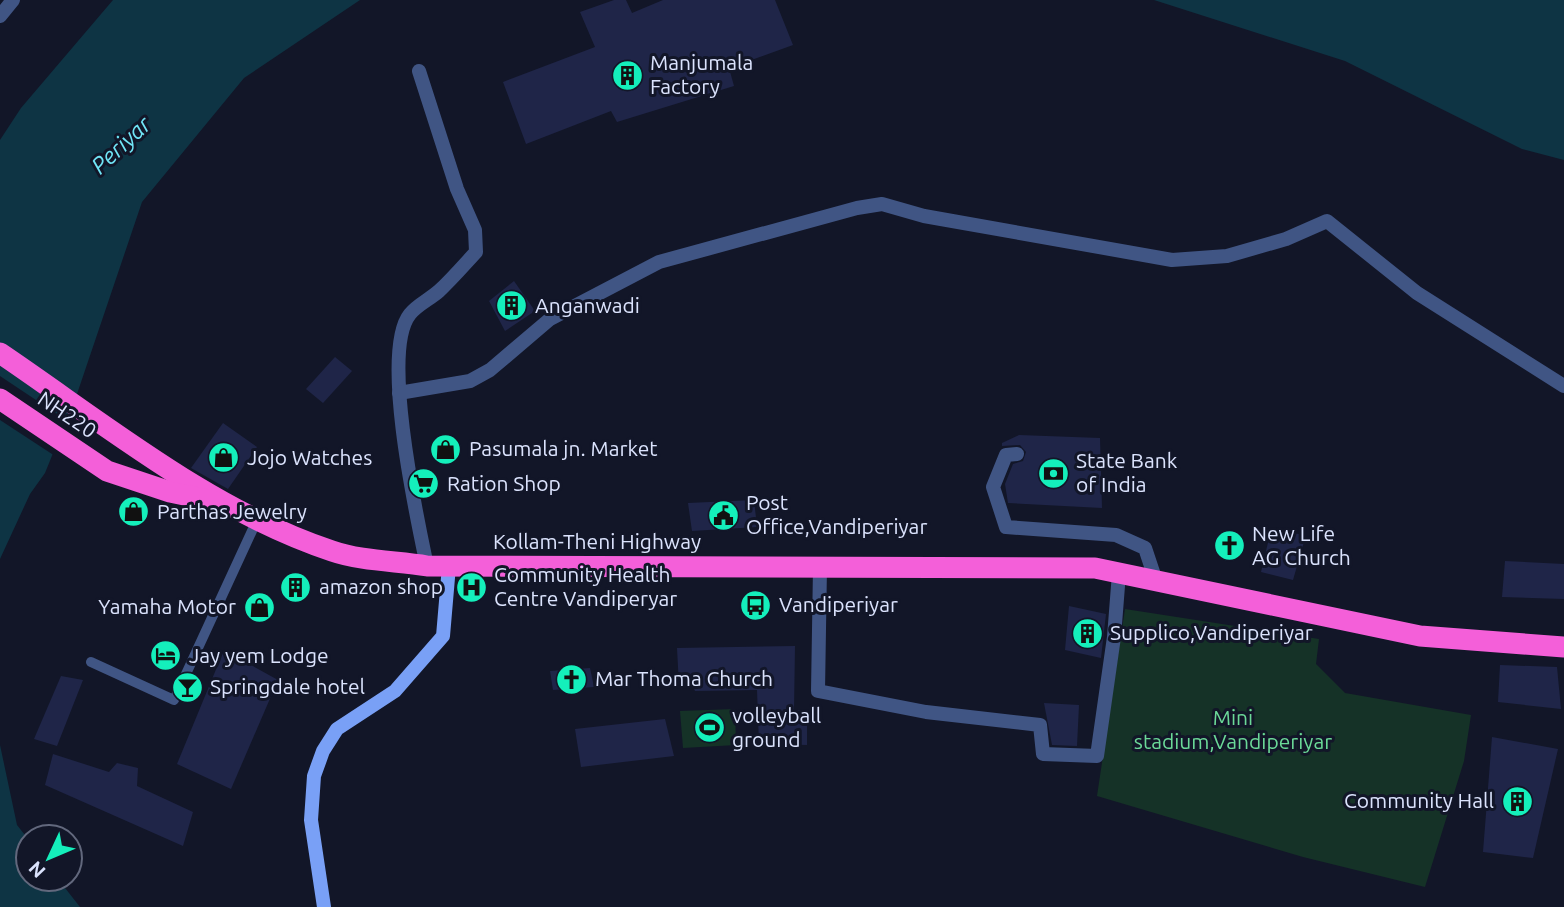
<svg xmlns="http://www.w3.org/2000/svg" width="1564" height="907" font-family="Ubuntu,sans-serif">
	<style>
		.green { fill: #153227 }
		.water { fill: #0e3444 }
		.pier { fill: #121628 }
		.building { fill: #1f2548 }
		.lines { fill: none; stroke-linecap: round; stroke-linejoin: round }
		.lane { stroke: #405584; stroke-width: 10 }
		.street { stroke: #405584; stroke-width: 14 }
		.secondary { stroke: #79a0f6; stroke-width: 14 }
		.highway { stroke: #f45fd9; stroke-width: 21 }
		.labels { text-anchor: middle; stroke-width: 6; stroke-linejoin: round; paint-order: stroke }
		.poi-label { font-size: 21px; fill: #dbe3fd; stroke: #121628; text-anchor: start }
		.street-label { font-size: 21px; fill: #dbe3fd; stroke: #121628 }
		.park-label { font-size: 21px; fill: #6bd998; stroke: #121628 }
		.water-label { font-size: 23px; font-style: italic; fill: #70e5f6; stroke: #121628 }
	</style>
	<rect width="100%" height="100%" fill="#121628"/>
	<g class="green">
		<polygon points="1125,609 1319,639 1316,664 1345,693 1471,715 1464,761 1425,887 1303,857 1097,796"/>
		<polygon points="735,709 736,745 683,748 680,711"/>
	</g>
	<g class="water">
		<polygon points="113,0 360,0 244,78 142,202 77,394 45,473 30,494 0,559 0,140 21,108"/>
		<polygon points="1154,0 1564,0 1564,160 1522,149 1345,61"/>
		<polygon points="0,745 17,825 28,839 28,879 58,879 80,907 0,907"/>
	</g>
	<polygon class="pier" points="0,376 69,422 55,456 0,420"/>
	<g class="building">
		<polygon points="614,0 626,0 632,13 663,0 775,0 793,45 729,68 734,86 617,122 611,111 526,144 503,82 595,47 580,12"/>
		<polygon points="514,281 535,311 505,331 489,301"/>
		<polygon points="335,357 352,371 323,403 306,389"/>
		<polygon points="223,423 257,447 228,489 191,468"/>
		<polygon points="1019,435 1100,438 1102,508 1008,503 1005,484 1013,464 1023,461 1026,452 1020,445 1002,446 1002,443"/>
		<polygon points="754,500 757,527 692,531 688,503"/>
		<polygon points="1271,530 1306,535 1293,580 1261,572"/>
		<polygon points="1505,561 1564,564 1564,599 1502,597"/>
		<polygon points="1069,606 1106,614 1101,658 1065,650"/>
		<polygon points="795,646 794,710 807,711 807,745 759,744 757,690 695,691 692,684 679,686 677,648"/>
		<polygon points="224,650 278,680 231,789 177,764"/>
		<polygon points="1500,665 1557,667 1561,709 1498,702"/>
		<polygon points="590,668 594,687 553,690 550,671"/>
		<polygon points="61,676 83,680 57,746 34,739"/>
		<polygon points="1044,703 1079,705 1077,746 1052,745"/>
		<polygon points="665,719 674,756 581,767 575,729"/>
		<polygon points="1492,737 1558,749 1533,858 1483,852"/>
		<polygon points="53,754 109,772 117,763 138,768 137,786 193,812 183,846 45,785"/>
	</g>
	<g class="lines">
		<polyline class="lane" points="91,662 174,700 257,520"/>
		<g class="street">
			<polyline points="0,16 13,0"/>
			<path d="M 419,71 L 457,189 L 475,230 L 476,252 C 464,265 452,279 439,291 C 430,299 417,305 410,314 C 380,351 417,518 427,566"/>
			<polyline points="399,393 470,381 490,370 550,319 659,262 857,208 882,204 924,216 1172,260 1227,256 1286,239 1327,221 1417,293 1564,386"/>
			<polyline points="1017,454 1006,455 993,487 1006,527 1116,535 1145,548 1156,581"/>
			<polyline points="820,567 818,691 926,712 1040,725 1043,754 1097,756 1114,637 1119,573"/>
		</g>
		<polyline class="secondary" points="324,907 311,820 314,776 323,751 337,729 395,691 443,636 449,566"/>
		<g class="highway">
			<path d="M 0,353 C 105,424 211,511 332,551 C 361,561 396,561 427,566 L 1095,568 L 1420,636 L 1564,647"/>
			<polyline points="0,399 107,471 170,492 213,501"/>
		</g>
	</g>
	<defs>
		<symbol id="building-disc" viewBox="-11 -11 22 22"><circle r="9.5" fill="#14efbb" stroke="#121628"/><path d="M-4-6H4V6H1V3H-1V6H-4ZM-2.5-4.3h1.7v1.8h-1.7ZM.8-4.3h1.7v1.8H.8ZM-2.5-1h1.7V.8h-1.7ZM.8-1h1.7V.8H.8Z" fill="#111"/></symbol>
		<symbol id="shop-disc" viewBox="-11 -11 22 22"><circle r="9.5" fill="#14efbb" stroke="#121628"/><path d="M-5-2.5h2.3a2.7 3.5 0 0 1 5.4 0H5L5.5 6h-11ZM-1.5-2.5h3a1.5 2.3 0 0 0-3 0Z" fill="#111"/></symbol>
		<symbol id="bank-disc" viewBox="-11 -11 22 22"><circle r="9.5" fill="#14efbb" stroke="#121628"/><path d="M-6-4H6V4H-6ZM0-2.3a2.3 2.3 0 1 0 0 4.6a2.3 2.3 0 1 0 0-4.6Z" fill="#111"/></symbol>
		<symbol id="supermarket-disc" viewBox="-11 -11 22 22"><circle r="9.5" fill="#14efbb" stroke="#121628"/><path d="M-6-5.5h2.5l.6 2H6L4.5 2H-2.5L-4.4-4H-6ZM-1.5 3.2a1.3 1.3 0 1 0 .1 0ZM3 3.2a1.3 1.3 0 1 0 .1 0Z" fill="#111"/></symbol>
		<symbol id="civic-disc" viewBox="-11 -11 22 22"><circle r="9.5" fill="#14efbb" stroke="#121628"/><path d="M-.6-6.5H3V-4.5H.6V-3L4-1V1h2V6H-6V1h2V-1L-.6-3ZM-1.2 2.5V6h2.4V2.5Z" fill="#111"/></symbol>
		<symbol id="church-disc" viewBox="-11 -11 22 22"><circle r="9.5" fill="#14efbb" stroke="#121628"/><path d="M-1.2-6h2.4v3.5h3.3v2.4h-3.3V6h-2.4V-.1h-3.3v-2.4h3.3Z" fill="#111"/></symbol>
		<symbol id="hospital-disc" viewBox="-11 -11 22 22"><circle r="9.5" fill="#14efbb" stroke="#121628"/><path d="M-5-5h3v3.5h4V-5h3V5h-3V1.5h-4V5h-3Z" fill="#111"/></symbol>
		<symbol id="bus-disc" viewBox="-11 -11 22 22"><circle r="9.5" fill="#14efbb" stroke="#121628"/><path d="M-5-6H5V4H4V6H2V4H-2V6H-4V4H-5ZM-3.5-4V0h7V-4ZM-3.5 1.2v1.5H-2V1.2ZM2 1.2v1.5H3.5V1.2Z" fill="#111"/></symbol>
		<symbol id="hotel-disc" viewBox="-11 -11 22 22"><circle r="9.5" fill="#14efbb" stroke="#121628"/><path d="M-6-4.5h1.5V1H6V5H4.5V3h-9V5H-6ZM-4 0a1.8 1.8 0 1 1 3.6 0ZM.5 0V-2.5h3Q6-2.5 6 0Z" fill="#111"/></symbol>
		<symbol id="bar-disc" viewBox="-11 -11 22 22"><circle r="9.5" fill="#14efbb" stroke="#121628"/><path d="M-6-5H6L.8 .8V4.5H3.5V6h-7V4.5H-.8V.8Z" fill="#111"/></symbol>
		<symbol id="stadium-disc" viewBox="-11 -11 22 22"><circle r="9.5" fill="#14efbb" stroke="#121628"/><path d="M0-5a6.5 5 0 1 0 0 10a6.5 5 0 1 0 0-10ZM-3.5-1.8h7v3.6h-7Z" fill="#111"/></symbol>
	</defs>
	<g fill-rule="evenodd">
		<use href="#building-disc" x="610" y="58" width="35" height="35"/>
		<use href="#building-disc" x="494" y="288" width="35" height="35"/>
		<use href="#shop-disc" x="428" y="432" width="35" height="35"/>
		<use href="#shop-disc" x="206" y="440" width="35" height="35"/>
		<use href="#bank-disc" x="1036" y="456" width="35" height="35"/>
		<use href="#supermarket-disc" x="406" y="466" width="35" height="35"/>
		<use href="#shop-disc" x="116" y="494" width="35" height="35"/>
		<use href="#civic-disc" x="706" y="498" width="35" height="35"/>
		<use href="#church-disc" x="1212" y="528" width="35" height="35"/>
		<use href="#building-disc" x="278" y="570" width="35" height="35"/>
		<use href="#hospital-disc" x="454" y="570" width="35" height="35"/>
		<use href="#bus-disc" x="738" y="588" width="35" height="35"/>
		<use href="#shop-disc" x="242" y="590" width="35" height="35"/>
		<use href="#building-disc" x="1070" y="616" width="35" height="35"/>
		<use href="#hotel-disc" x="148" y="638" width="35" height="35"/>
		<use href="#church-disc" x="554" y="662" width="35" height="35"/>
		<use href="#bar-disc" x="170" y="670" width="35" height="35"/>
		<use href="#stadium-disc" x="692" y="710" width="35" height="35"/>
		<use href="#building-disc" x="1500" y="784" width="35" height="35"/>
	</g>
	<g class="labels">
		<g class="poi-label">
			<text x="650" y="70">Manjumala<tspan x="650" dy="24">Factory</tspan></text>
			<text x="535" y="313">Anganwadi</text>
			<text x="469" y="456">Pasumala jn. Market</text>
			<text x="247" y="465">Jojo Watches</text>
			<text x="1076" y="468">State Bank<tspan x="1076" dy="24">of India</tspan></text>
			<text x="447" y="491">Ration Shop</text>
			<text x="746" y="510">Post<tspan x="746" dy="24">Office,Vandiperiyar</tspan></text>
			<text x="157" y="519">Parthas Jewelry</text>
			<text x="1252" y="541">New Life<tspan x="1252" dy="24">AG Church</tspan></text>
			<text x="494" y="582">Community Health<tspan x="494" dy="24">Centre Vandiperyar</tspan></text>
			<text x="319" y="594">amazon shop</text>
			<text x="779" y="612">Vandiperiyar</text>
			<text x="236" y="614" text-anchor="end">Yamaha Motor</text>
			<text x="1110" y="640">Supplico,Vandiperiyar</text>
			<text x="189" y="663">Jay yem Lodge</text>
			<text x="595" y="686">Mar Thoma Church</text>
			<text x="210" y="694">Springdale hotel</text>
			<text x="732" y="723">volleyball<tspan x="732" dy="24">ground</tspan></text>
			<text x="1494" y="808" text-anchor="end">Community Hall</text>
		</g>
		<g class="street-label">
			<text transform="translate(67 415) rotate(34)" y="7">NH220</text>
			<text x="597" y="549">Kollam-Theni Highway</text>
		</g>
		<g class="park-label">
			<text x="1233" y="725">Mini<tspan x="1233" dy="24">stadium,Vandiperiyar</tspan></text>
		</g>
		<g class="water-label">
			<text transform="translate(121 145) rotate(-43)" y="8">Periyar</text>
		</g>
	</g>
	<g transform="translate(49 858) rotate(226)"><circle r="33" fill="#121628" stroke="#62687d" stroke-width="2"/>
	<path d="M0-5L12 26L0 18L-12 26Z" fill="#14efbb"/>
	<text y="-10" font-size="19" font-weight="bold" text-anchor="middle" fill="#dbe3fd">N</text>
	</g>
</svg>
